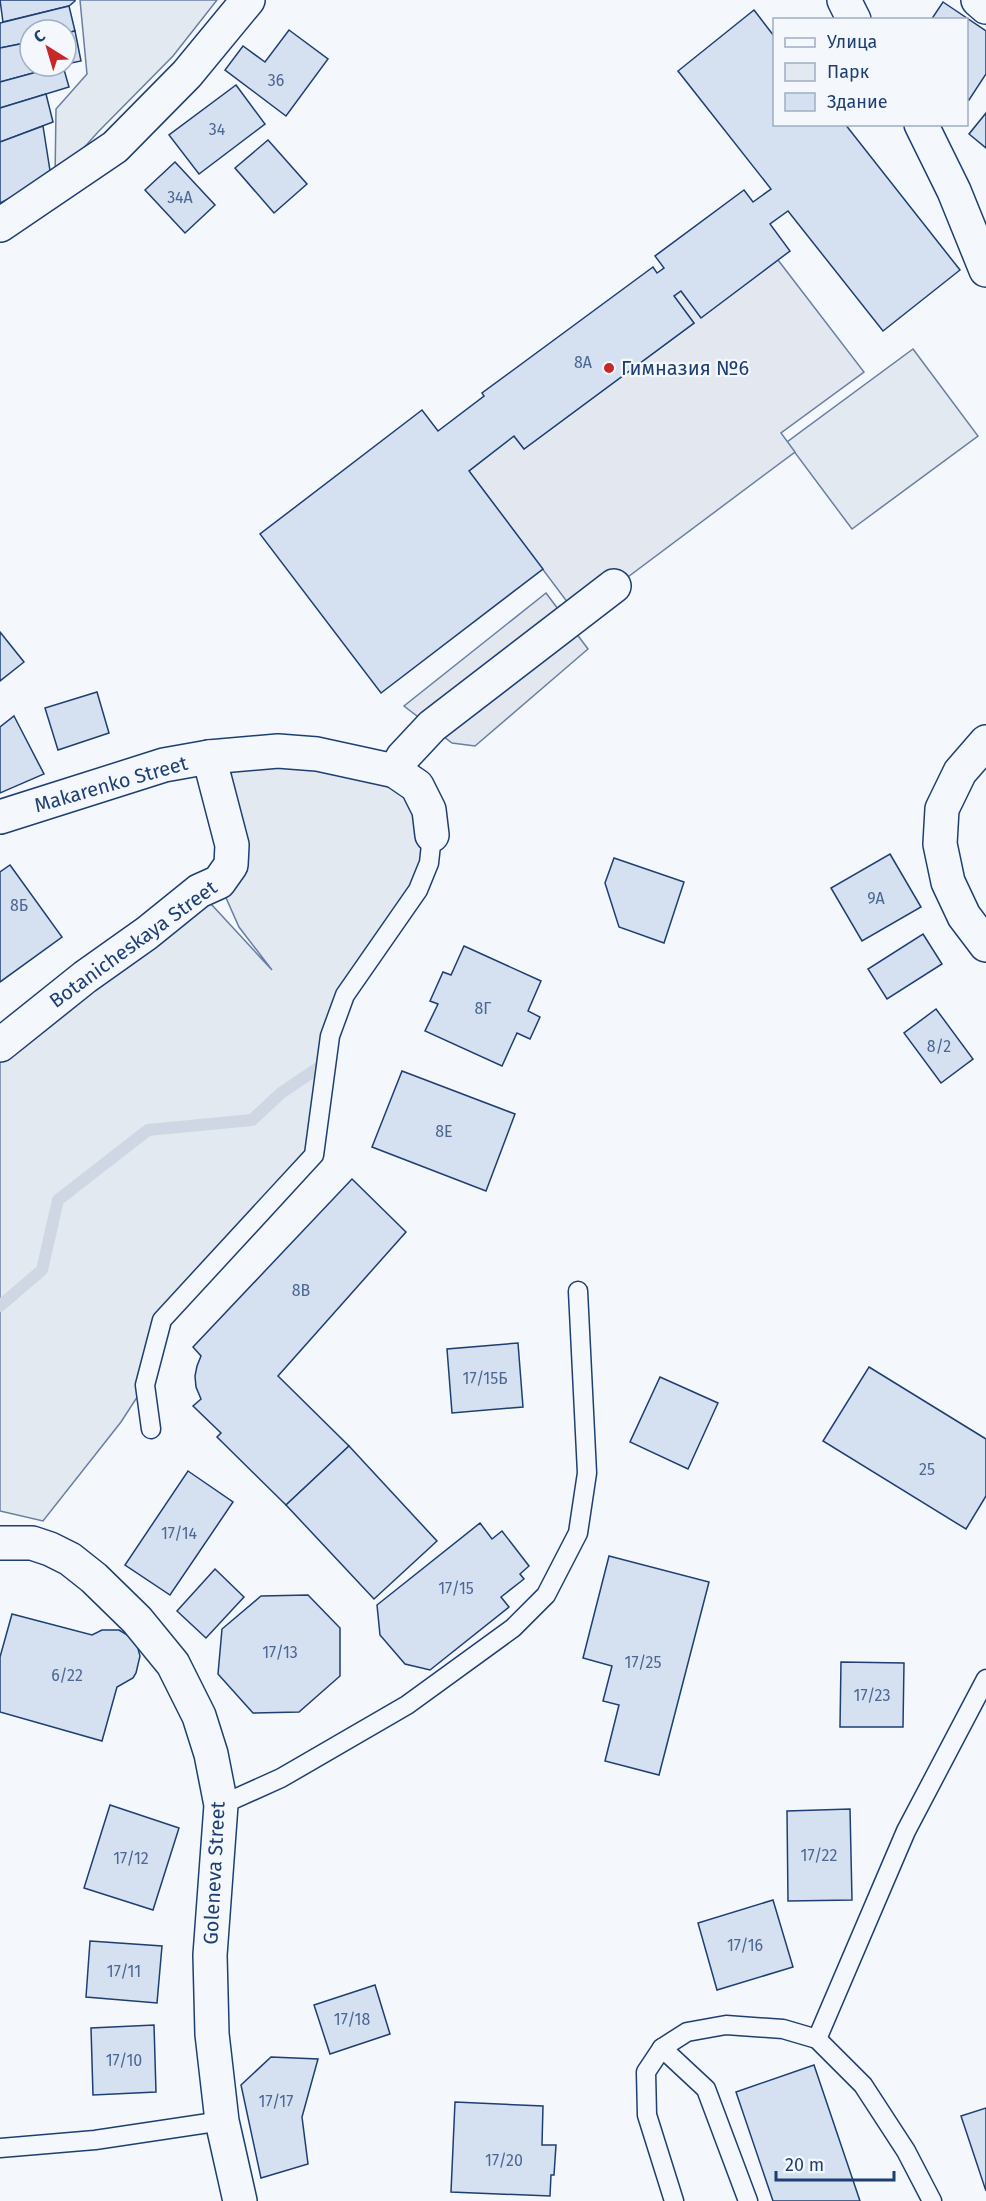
<svg xmlns="http://www.w3.org/2000/svg" width="986" height="2201" font-family="'Fira Sans',sans-serif">
	<style>
		.green { fill: #e3e9f0; stroke: #687fa3; stroke-width: 1.5 }
		.parking { fill: #e3e8f0; stroke: #687fa3; stroke-width: 1.5 }
		.lines { fill: none; stroke-linecap: round; stroke-linejoin: round }
		.stream { stroke: #cfd7e4; stroke-width: 12 }
		.building { fill: #d5e0f0; stroke: #1d3f73; stroke-width: 1.5 }
		.lane-casing { stroke: #1d3f73; stroke-width: 21 }
		.street-casing { stroke: #1d3f73; stroke-width: 36 }
		.lane { stroke: #f4f7fb; stroke-width: 18 }
		.street { stroke: #f4f7fb; stroke-width: 33 }
		.poi-dot { fill: #c62828; stroke: #f4f7fb; stroke-width: 2 }
		.labels { text-anchor: middle; stroke-width: 4.5; stroke-linejoin: round; paint-order: stroke }
		.number-label { font-size: 16px; fill: #4b6792 }
		.poi-label { font-size: 20px; fill: #1d3f73; stroke: #f4f7fb; text-anchor: start }
		.street-label { font-size: 20px; fill: #1d3f73; stroke: #f4f7fb }
	</style>
	<rect width="100%" height="100%" fill="#f4f7fb"/>
	<g class="green">
		<polygon points="80,0 217,0 173,56 98,132 55,180 56,109 87,74"/>
		<polygon points="913,349 978,436 852,529 787,442"/>
		<polygon points="278,751 417,786 429,863 345,995 314,1155 162,1320 145,1385 121,1422 43,1521 0,1511 0,1045 199,891 272,970 239,927 219,882 209,757"/>
	</g>
	<g class="parking">
		<polygon points="778,260 864,372 781,433 795,452 577,615 469,471 514,436 524,449 694,323 674,296 681,291 701,317"/>
		<polygon points="546,593 588,649 475,746 452,743 404,706"/>
	</g>
	<g class="lines">
		<polyline class="stream" points="0,1306 42,1270 58,1200 148,1130 252,1120 281,1093 327,1062"/>
	</g>
	<g class="building">
		<polygon points="0,0 75,0 75,1 69,6 3,22"/>
		<polygon points="943,2 986,31 986,74 969,100 966,98 966,20 931,20"/>
		<polygon points="69,6 75,31 66,33 66,30 30,30 30,42 0,48 0,23"/>
		<polygon points="754,10 774,36 774,124 845,124 960,270 883,331 788,211 770,224 790,251 701,318 681,291 674,296 694,323 524,449 514,436 469,471 543,569 381,693 260,534 422,410 438,431 484,396 482,393 653,267 657,273 664,268 655,256 744,190 753,202 771,189 678,71"/>
		<polygon points="289,30 328,59 286,116 225,70 243,46 265,62"/>
		<polygon points="75,31 81,61 66,64 66,33"/>
		<polygon points="30,42 30,66 59,66 0,82 0,48"/>
		<polygon points="59,66 63,66 69,87 0,108 0,82"/>
		<polygon points="236,85 265,124 199,174 169,135"/>
		<polygon points="46,94 53,122 0,142 0,108"/>
		<polygon points="986,113 986,148 969,134"/>
		<polygon points="43,126 51,177 0,203 0,142"/>
		<polygon points="268,140 307,184 274,213 235,168"/>
		<polygon points="175,162 215,205 185,233 145,190"/>
		<polygon points="0,632 24,662 0,681"/>
		<polygon points="97,692 109,733 58,750 45,708"/>
		<polygon points="14,716 44,774 0,793 0,727"/>
		<polygon points="890,854 921,907 862,941 831,888"/>
		<polygon points="614,858 684,882 664,943 619,927 605,883"/>
		<polygon points="10,865 62,937 0,982 0,872"/>
		<polygon points="923,934 942,964 887,999 868,969"/>
		<polygon points="464,946 541,981 528,1011 540,1017 530,1039 517,1033 502,1066 425,1031 438,1004 430,1001 443,972 451,975"/>
		<polygon points="936,1009 973,1059 941,1083 904,1033"/>
		<polygon points="402,1071 515,1114 486,1191 372,1147"/>
		<polygon points="352,1179 406,1232 278,1376 349,1446 286,1505 217,1437 221,1433 193,1406 201,1399 196,1387 195,1376 197,1366 201,1356 193,1347"/>
		<polygon points="518,1343 523,1407 452,1413 447,1349"/>
		<polygon points="869,1367 986,1439 986,1496 966,1529 823,1441"/>
		<polygon points="660,1377 718,1403 688,1469 630,1442"/>
		<polygon points="349,1446 437,1541 374,1599 286,1505"/>
		<polygon points="188,1471 233,1502 170,1595 125,1565"/>
		<polygon points="480,1523 492,1539 502,1531 529,1566 520,1574 524,1579 501,1597 509,1607 430,1670 405,1664 380,1635 377,1605"/>
		<polygon points="609,1556 709,1582 659,1775 605,1761 619,1705 603,1701 612,1666 583,1658"/>
		<polygon points="215,1569 244,1597 206,1638 177,1611"/>
		<polygon points="308,1595 340,1628 340,1676 299,1712 253,1713 218,1674 222,1629 261,1596"/>
		<polygon points="12,1614 92,1635 102,1630 119,1630 129,1636 137,1645 140,1656 136,1673 133,1678 117,1687 102,1741 0,1712 0,1657"/>
		<polygon points="841,1662 904,1663 903,1727 840,1727"/>
		<polygon points="110,1805 179,1828 153,1910 84,1888"/>
		<polygon points="850,1809 852,1900 788,1901 787,1811"/>
		<polygon points="773,1900 793,1967 717,1990 698,1923"/>
		<polygon points="90,1941 162,1946 157,2003 86,1997"/>
		<polygon points="375,1985 390,2034 330,2054 314,2005"/>
		<polygon points="154,2025 156,2092 93,2095 91,2028"/>
		<polygon points="271,2057 318,2059 302,2117 308,2164 261,2178 241,2085"/>
		<polygon points="814,2065 860,2201 773,2201 736,2092"/>
		<polygon points="455,2102 543,2106 542,2145 556,2145 554,2175 551,2175 550,2196 451,2192"/>
		<polygon points="986,2108 986,2191 961,2116"/>
	</g>
	<g class="lines">
		<defs>
			<g id="lane">
				<polyline points="151,1429 145,1385 162,1320 314,1155 330,1036 345,995 418,890 429,863 432,835"/>
				<polyline points="221,1805 281,1778 407,1705 513,1628 546,1595 578,1533 587,1473 578,1291"/>
				<polyline points="817,2039 906,1831 986,1679"/>
				<polyline points="662,2048 706,2089 748,2201"/>
				<polyline points="0,2148 95,2140 222,2121"/>
				<polyline points="674,2201 647,2115 646,2072 662,2048 687,2032 726,2025 783,2029 817,2039 863,2085 906,2151 932,2201"/>
			</g>
			<g id="street">
				<polyline points="844,0 854,20"/>
				<polyline points="978,0 986,7"/>
				<polyline points="921,124 954,191 986,270"/>
				<polyline points="0,225 115,147 187,74 248,0"/>
				<polyline points="986,742 960,772 942,809 940,844 948,882 964,916 986,945"/>
				<polyline points="395,771 403,757 432,726 614,586"/>
				<polyline points="0,817 164,765 209,757 278,751 317,754 395,771 417,786 429,810 432,835"/>
				<polyline points="0,1045 85,977 147,933 199,891 219,882 231,865 232,845 209,757"/>
				<polyline points="0,1543 32,1543 50,1549 70,1559 94,1578 137,1620 173,1664 199,1716 211,1754 221,1805 210,1955 212,2034 222,2121 240,2201"/>
			</g>
		</defs>
		<use href="#lane" class="lane-casing"/>
		<use href="#street" class="street-casing"/>
		<use href="#lane" class="lane"/>
		<use href="#street" class="street"/>
	</g>
	<circle class="poi-dot" cx="609" cy="368" r="6"/>
	<g class="labels">
		<g class="number-label">
			<text x="276" y="86">36</text>
			<text x="217" y="135">34</text>
			<text x="180" y="203">34А</text>
			<text x="583" y="368">8А</text>
			<text x="876" y="904">9А</text>
			<text x="19" y="911">8Б</text>
			<text x="483" y="1014">8Г</text>
			<text x="939" y="1052">8/2</text>
			<text x="444" y="1137">8Е</text>
			<text x="301" y="1296">8В</text>
			<text x="485" y="1384">17/15Б</text>
			<text x="927" y="1475">25</text>
			<text x="179" y="1539">17/14</text>
			<text x="456" y="1594">17/15</text>
			<text x="280" y="1658">17/13</text>
			<text x="643" y="1668">17/25</text>
			<text x="67" y="1681">6/22</text>
			<text x="872" y="1701">17/23</text>
			<text x="819" y="1861">17/22</text>
			<text x="131" y="1864">17/12</text>
			<text x="745" y="1951">17/16</text>
			<text x="124" y="1977">17/11</text>
			<text x="352" y="2025">17/18</text>
			<text x="124" y="2066">17/10</text>
			<text x="276" y="2107">17/17</text>
			<text x="504" y="2166">17/20</text>
		</g>
		<g class="poi-label">
			<text x="621" y="375">Гимназия №6</text>
		</g>
		<g class="street-label">
			<text transform="translate(111 784) rotate(-16)" y="7">Makarenko Street</text>
			<text transform="translate(133 944) rotate(-36)" y="7">Botanicheskaya Street</text>
			<text transform="translate(214 1873) rotate(-87)" y="7">Goleneva Street</text>
		</g>
	</g>
	<rect x="773" y="18" width="195" height="108" fill="#f4f7fb" stroke="#9eadc5" stroke-width="1.5"/>
	<rect x="785" y="38" width="30" height="9" fill="#f4f7fb" stroke="#9eadc5" stroke-width="1.5"/>
	<text x="827" y="48" font-size="18" fill="#1d3f73">Улица</text>
	<rect x="785" y="63" width="30" height="18" fill="#e3e9f0" stroke="#9eadc5" stroke-width="1.5"/>
	<text x="827" y="78" font-size="18" fill="#1d3f73">Парк</text>
	<rect x="785" y="93" width="30" height="18" fill="#d5e0f0" stroke="#9eadc5" stroke-width="1.5"/>
	<text x="827" y="108" font-size="18" fill="#1d3f73">Здание</text>
	<g transform="translate(48 48) rotate(323)"><circle r="28" fill="#f4f7fb" stroke="#9eadc5" stroke-width="1.5"/>
	<path d="M0-4.5L10 22L0 15L-10 22Z" fill="#c62828"/>
	<text y="-9" font-size="16" font-weight="bold" text-anchor="middle" fill="#1d3f73">С</text>
	</g>
	<path d="M776 2171v9h118v-9" fill="none" stroke="#1d3f73" stroke-width="3"/>
	<text x="785" y="2171" font-size="18" fill="#1d3f73" stroke="#f4f7fb" stroke-width="4.5" paint-order="stroke">20 m</text>
</svg>
